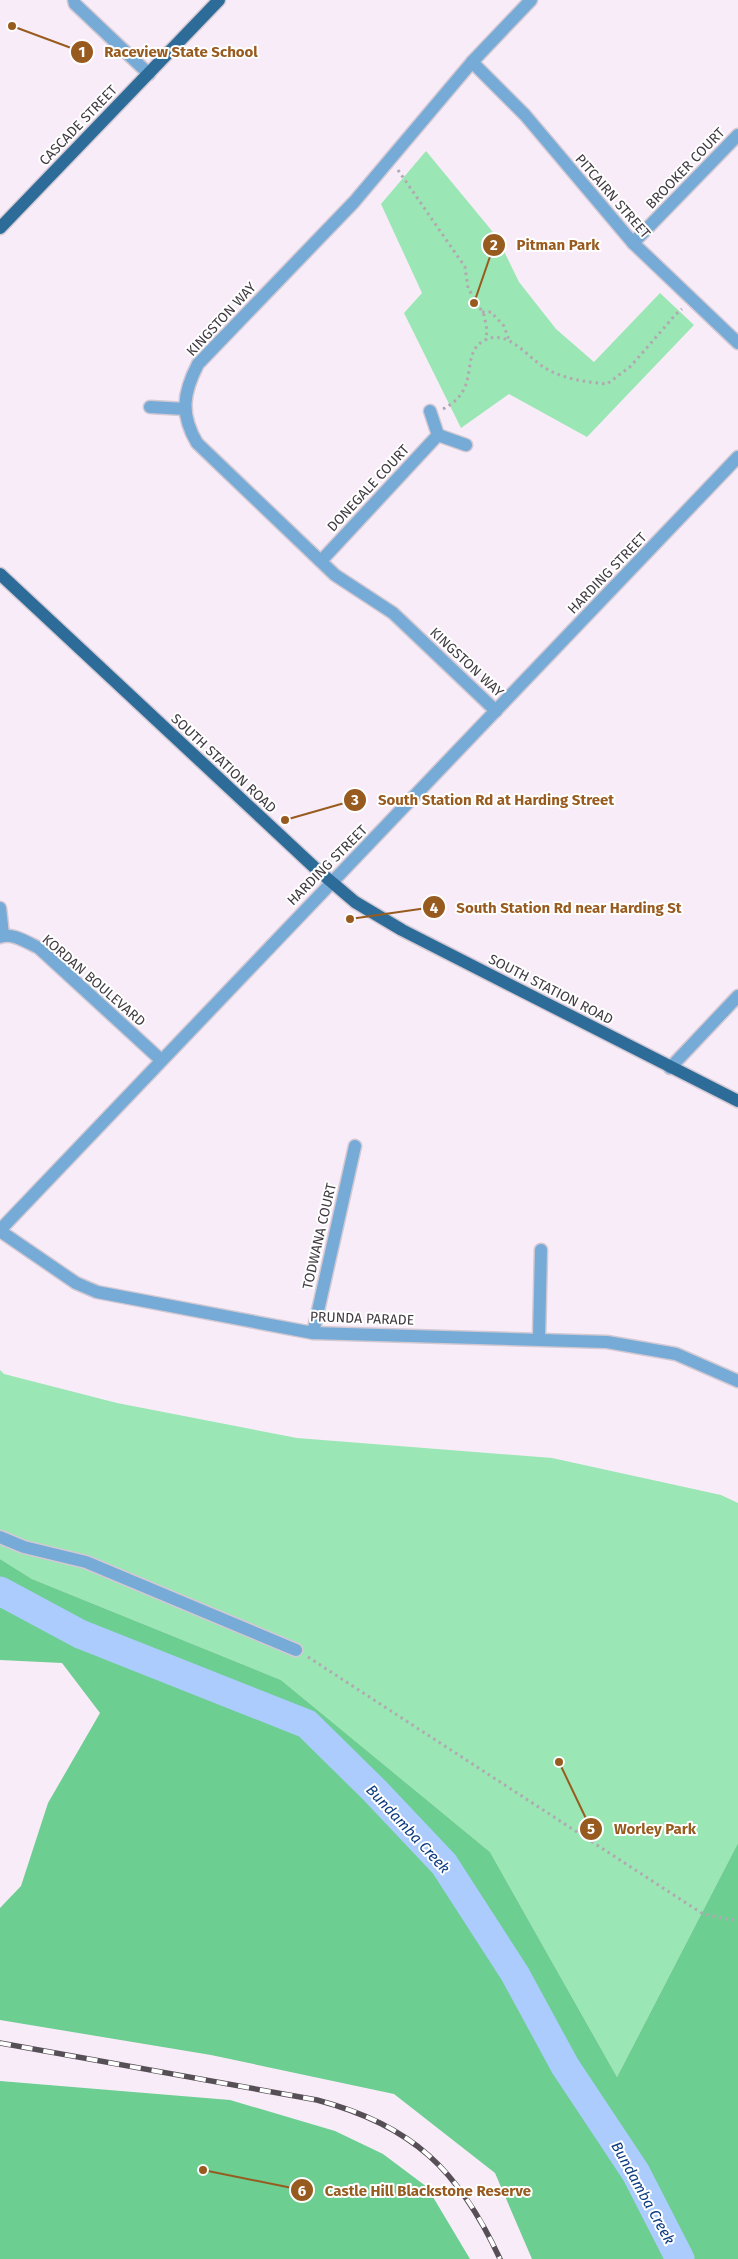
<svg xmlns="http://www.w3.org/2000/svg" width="738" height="2259" font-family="'Fira Sans',sans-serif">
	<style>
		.green { fill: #9ae6b4 }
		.forest { fill: #6cce91 }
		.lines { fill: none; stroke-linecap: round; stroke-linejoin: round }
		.river { stroke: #acccfd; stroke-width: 29 }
		.minor-casing { stroke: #d3c9d3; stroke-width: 15 }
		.major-casing { stroke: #d3c9d3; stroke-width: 15 }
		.path { stroke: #b2a8b2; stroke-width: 3; stroke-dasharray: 2.5 4; stroke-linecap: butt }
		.minor { stroke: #75abd6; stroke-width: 12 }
		.major { stroke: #2d6c99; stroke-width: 12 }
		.rail-casing { stroke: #565056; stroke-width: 5.5 }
		.rail { stroke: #fff; stroke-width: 4; stroke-dasharray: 11; stroke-linecap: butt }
		.labels { text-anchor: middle; stroke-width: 4; stroke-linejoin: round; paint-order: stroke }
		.street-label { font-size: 14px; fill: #403b40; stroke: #fff }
		.water-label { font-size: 15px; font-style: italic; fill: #0b3c81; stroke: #fff }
		.leader { fill: none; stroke: #985b1f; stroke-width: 2 }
		.callout-dot { fill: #985b1f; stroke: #fff; stroke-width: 2 }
		.mark-label { font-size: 15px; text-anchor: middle; font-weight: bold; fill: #fff }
		.callout-label { font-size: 15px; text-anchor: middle; font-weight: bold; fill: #985b1f; stroke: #fff; stroke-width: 4; stroke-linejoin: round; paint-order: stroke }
	</style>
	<rect width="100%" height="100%" fill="#f8ecf8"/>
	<g class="green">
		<polygon points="426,151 497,237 519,282 556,329 594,362 660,293 694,325 587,437 509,394 461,428 404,313 422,293 381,204"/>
		<polygon points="0,1370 4,1374 117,1403 297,1438 552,1458 721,1495 738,1503 738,1843 617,2077 490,1852 281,1680 32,1579 0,1559"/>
	</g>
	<g class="forest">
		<polygon points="0,1559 32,1579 281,1680 490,1852 617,2077 738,1843 738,2259 532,2259 495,2173 394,2094 211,2055 0,2020 0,1908 21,1886 48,1803 100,1713 62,1663 0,1660"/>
		<polygon points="0,2081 230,2100 335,2131 383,2154 427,2187 470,2259 0,2259"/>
	</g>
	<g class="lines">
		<polyline class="river" points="0,1591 80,1634 307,1724 375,1791 444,1864 515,1974 565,2066 636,2173 680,2259"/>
		<defs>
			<g id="minor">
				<polyline points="74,0 75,4 149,74"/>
				<polyline points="472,62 525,115 633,243 738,343"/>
				<polyline points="633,243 738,135"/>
				<polyline points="150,407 185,409"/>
				<polyline points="430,411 438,435 466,445"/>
				<polyline points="321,561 438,435"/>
				<path d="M 496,711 L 393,613 L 335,575 L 197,443 C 180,414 183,393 198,364 L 354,202 L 472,62 L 531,0"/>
				<polyline points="0,908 3,935"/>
				<path d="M 0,937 C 12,932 28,943 39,948 L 161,1060"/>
				<polyline points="670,1068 738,996"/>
				<polyline points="0,1230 738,457"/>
				<polyline points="0,1231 76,1283 97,1292 313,1333 607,1342 676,1354 738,1381"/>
				<polyline points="313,1333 355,1146"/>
				<polyline points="539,1338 541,1250"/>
				<polyline points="0,1537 24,1547 86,1562 296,1650"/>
			</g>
			<g id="major">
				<polyline points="0,228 219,0"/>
				<polyline points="0,574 314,867 355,902 402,930 738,1101"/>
			</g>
		</defs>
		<use href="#minor" class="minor-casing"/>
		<use href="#major" class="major-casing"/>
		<g class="path">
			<polyline points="398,170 465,267 468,288 484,315 487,330 486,340"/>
			<polyline points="482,312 491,312 504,326 509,340"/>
			<path d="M 443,409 C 482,389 459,356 483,341 C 507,327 527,357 545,368 C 563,379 586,382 607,384 L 631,366 L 676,314 L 682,309"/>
			<polyline points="308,1657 703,1914 738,1921"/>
		</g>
		<use href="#minor" class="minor"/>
		<use href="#major" class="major"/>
		<defs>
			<path id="rail" d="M 0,2043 L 317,2100 C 412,2125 459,2170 500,2259"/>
		</defs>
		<use href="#rail" class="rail-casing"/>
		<use href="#rail" class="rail"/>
	</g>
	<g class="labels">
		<g class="street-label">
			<text transform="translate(78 125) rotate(-46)" y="5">CASCADE STREET</text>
			<text transform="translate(685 168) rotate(-46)" y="5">BROOKER COURT</text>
			<text transform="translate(613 196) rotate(49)" y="5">PITCAIRN STREET</text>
			<text transform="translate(221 319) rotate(-47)" y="5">KINGSTON WAY</text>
			<text transform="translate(368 488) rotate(-47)" y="5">DONEGALE COURT</text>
			<text transform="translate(607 573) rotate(-46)" y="5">HARDING STREET</text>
			<text transform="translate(467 662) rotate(43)" y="5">KINGSTON WAY</text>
			<text transform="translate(224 763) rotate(43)" y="5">SOUTH STATION ROAD</text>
			<text transform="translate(327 865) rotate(-45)" y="5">HARDING STREET</text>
			<text transform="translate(94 980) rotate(41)" y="5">KORDAN BOULEVARD</text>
			<text transform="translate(551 989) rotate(27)" y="5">SOUTH STATION ROAD</text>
			<text transform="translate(319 1236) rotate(-77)" y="5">TODWANA COURT</text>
			<text transform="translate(362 1318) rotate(2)" y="5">PRUNDA PARADE</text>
		</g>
		<g class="water-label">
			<text transform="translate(408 1829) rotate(47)" y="5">Bundamba Creek</text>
			<text transform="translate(643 2193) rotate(61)" y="5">Bundamba Creek</text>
		</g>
	</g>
	<path class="leader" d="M12 26L82 52M474 303L494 245M285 820L355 800M350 919L434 907M559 1762L591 1829M203 2170L302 2190"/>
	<g class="callout-dot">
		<circle cx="12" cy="26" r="5"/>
		<circle cx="474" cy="303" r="5"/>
		<circle cx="285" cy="820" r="5"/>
		<circle cx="350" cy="919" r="5"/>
		<circle cx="559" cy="1762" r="5"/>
		<circle cx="203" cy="2170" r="5"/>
		<circle cx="82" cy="52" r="12"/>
		<circle cx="494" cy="245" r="12"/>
		<circle cx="355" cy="800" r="12"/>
		<circle cx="434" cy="907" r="12"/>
		<circle cx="591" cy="1829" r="12"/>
		<circle cx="302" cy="2190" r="12"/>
	</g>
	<g class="mark-label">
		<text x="82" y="57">1</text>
		<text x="494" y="250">2</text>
		<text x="355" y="805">3</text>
		<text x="434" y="913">4</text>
		<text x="591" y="1834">5</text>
		<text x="302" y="2196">6</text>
	</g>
	<g class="callout-label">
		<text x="181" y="57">Raceview State School</text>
		<text x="558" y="250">Pitman Park</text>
		<text x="496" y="805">South Station Rd at Harding Street</text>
		<text x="569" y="913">South Station Rd near Harding St</text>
		<text x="655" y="1834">Worley Park</text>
		<text x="428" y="2196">Castle Hill Blackstone Reserve</text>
	</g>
</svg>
